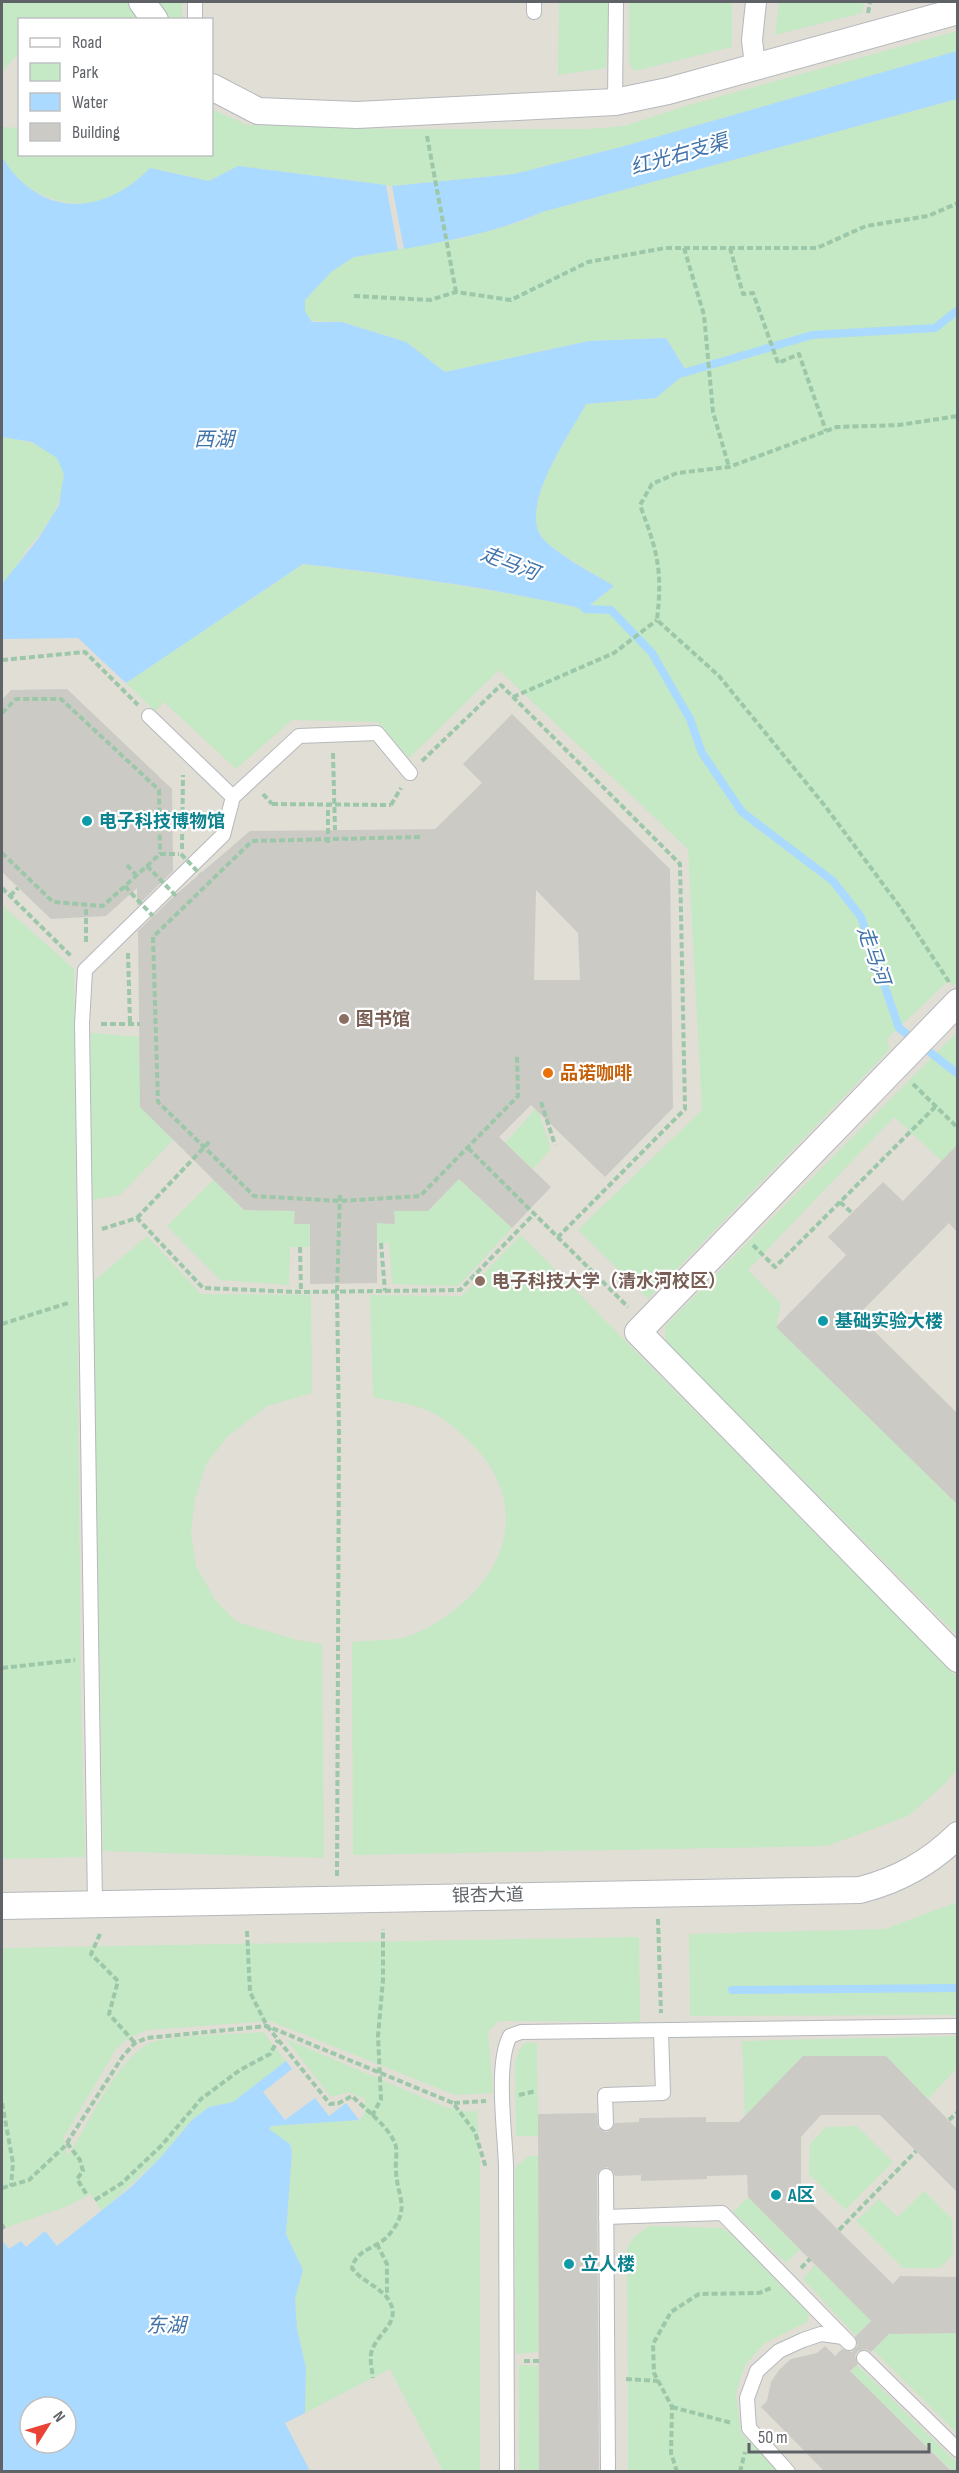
<svg xmlns="http://www.w3.org/2000/svg" width="959" height="2473" font-family="'Sofia Sans Condensed','Noto Sans SC',sans-serif">
	<style>
		.education { fill: #e1ded6; fill-rule: evenodd }
		.green { fill: #c5e8c5 }
		.water { fill: #aadaff; fill-rule: evenodd }
		.lines { fill: none; stroke-linecap: round; stroke-linejoin: round }
		.stream { stroke: #aadaff; stroke-width: 8 }
		.building { fill: #cccac5; fill-rule: evenodd }
		.service-casing { stroke: #b5b8bc; stroke-width: 16 }
		.pedestrian-casing { stroke: #b5b8bc; stroke-width: 22 }
		.minor-casing { stroke: #b5b8bc; stroke-width: 28 }
		.path { stroke: #9cc7a9; stroke-width: 4; stroke-dasharray: 6 3; stroke-linecap: butt }
		.service { stroke: #fff; stroke-width: 14 }
		.pedestrian { stroke: #fff; stroke-width: 20 }
		.minor { stroke: #fff; stroke-width: 26 }
		.path-bridge { stroke: #9cc7a9; stroke-width: 4; stroke-dasharray: 6 3; stroke-linecap: butt }
		.culture-dot { fill: #0f9aa8; stroke: #fff; stroke-width: 2 }
		.education-dot { fill: #8d6e63; stroke: #fff; stroke-width: 2 }
		.food-dot { fill: #e8710a; stroke: #fff; stroke-width: 2 }
		.labels { text-anchor: middle; stroke-width: 4.5; stroke-linejoin: round; paint-order: stroke }
		.culture-label { font-size: 18px; font-weight: bold; fill: #0d838f; stroke: #fff; text-anchor: start }
		.education-label { font-size: 18px; font-weight: bold; fill: #785e54; stroke: #fff; text-anchor: start }
		.food-label { font-size: 18px; font-weight: bold; fill: #c56008; stroke: #fff; text-anchor: start }
		.street-label { font-size: 18px; fill: #5f6368; stroke: #fff }
		.water-label { font-size: 20px; font-style: italic; fill: #4174aa; stroke: #fff }
	</style>
	<rect width="100%" height="100%" fill="#f1efe8"/>
	<path class="education" d="M 2,2 L 957,2 L 957,2471 L 2,2471 ZM 20,20 L 212,20 L 212,154 L 20,154 ZM 30,2407 L 66,2407 L 66,2443 L 30,2443 Z"/>
	<g class="green">
		<polygon points="5,2 129,2 141,19 20,20 19,53 6,67 2,77 2,4"/>
		<polygon points="155,2 182,2 182,19 167,19"/>
		<polygon points="559,2 609,2 606,68 558,75"/>
		<polygon points="629,2 732,2 732,47 635,71 629,64"/>
		<polygon points="779,2 864,2 862,13 775,35"/>
		<path d="M 957,31 L 957,51 L 621,147 L 514,174 L 392,186 L 238,166 L 209,181 L 151,168 C 139,180 127,193 111,199 C 76,211 38,200 13,174 C 9,169 3,161 2,155 C 0,146 2,136 2,127 L 19,128 L 20,154 L 212,154 L 212,109 L 247,125 L 393,129 L 588,129 L 624,126 L 689,105 Z"/>
		<path d="M 957,99 L 957,982 L 953,986 L 948,981 L 887,1039 L 890,1049 L 648,1299 L 578,1230 L 702,1110 L 688,849 L 499,670 L 409,758 L 378,722 L 292,720 L 236,769 L 164,702 L 155,711 L 126,683 L 303,564 C 398,576 492,588 585,609 L 613,587 C 597,574 551,551 541,536 C 520,504 570,434 586,404 L 656,398 L 687,372 L 666,338 L 589,341 L 445,372 L 406,342 L 342,322 L 311,321 L 305,311 L 304,300 L 331,272 L 354,257 L 463,238 L 523,221 L 542,212 Z"/>
		<path d="M 2,437 C 20,440 43,443 57,457 C 79,481 46,529 29,547 C 19,559 15,574 2,584 Z"/>
		<polygon points="2,905 74,969 81,1703 85,1857 2,1859"/>
		<polygon points="957,1032 957,1145 942,1161 894,1117 748,1270 781,1304 776,1327 957,1504 957,1635 666,1342 665,1326"/>
		<polygon points="91,1033 141,1037 140,1106 173,1140 120,1195 91,1200"/>
		<polygon points="537,1107 551,1149 533,1169 505,1143"/>
		<polygon points="459,1179 512,1228 458,1286 392,1284 389,1243 377,1243 377,1223 395,1223 394,1211 429,1211"/>
		<polygon points="213,1180 244,1210 295,1211 295,1224 310,1224 310,1247 290,1247 289,1285 220,1280 167,1226"/>
		<path d="M 521,1235 L 957,1677 L 957,1769 L 946,1783 L 908,1816 L 827,1846 L 353,1855 L 352,1642 C 368,1640 386,1641 402,1638 C 420,1634 440,1621 454,1610 C 513,1566 526,1496 470,1442 C 458,1430 443,1417 426,1410 C 410,1403 390,1401 373,1397 L 370,1295 L 462,1296 Z"/>
		<polygon points="147,1236 201,1294 311,1295 312,1393 267,1406 227,1437 206,1464 195,1499 191,1532 196,1566 215,1600 237,1622 297,1640 322,1644 324,1858 103,1851 93,1282"/>
		<polygon points="957,1902 957,2015 690,2016 689,1934 885,1929"/>
		<path d="M 639,1937 L 640,2022 L 499,2021 L 488,2031 L 493,2093 L 455,2095 L 270,2021 L 148,2030 L 130,2037 L 116,2049 L 63,2139 L 68,2156 C 88,2125 115,2062 148,2044 C 164,2035 241,2034 263,2032 L 286,2061 L 233,2102 L 209,2107 L 192,2120 L 160,2158 L 102,2211 L 90,2194 L 68,2206 L 2,2229 L 2,1948 Z"/>
		<polygon points="957,2036 957,2068 928,2099 886,2056 803,2056 745,2116 742,2041"/>
		<polygon points="286,2039 445,2107 469,2112 477,2110 480,2167 480,2471 443,2471 390,2369 305,2413 306,2368 297,2329 295,2299 303,2270 286,2234 292,2152 290,2144 268,2129 271,2126 359,2120 364,2115 365,2099 348,2092 331,2097"/>
		<polygon points="526,2042 537,2043 538,2136 516,2136 515,2062 519,2050"/>
		<polygon points="857,2126 893,2162 845,2210 809,2174 810,2144 826,2127"/>
		<polygon points="528,2156 538,2156 538,2352 516,2354 515,2168"/>
		<polygon points="924,2191 952,2219 953,2254 940,2268 903,2268 856,2221 879,2199 898,2217"/>
		<polygon points="748,2197 800,2250 786,2263 733,2212"/>
		<polygon points="649,2226 722,2228 730,2233 809,2314 807,2322 765,2343 745,2365 736,2393 741,2433 777,2471 628,2471 627,2248 634,2237"/>
		<polygon points="815,2265 871,2321 856,2336 803,2279"/>
		<polygon points="957,2333 957,2433 873,2350 889,2334"/>
		<polygon points="519,2365 538,2366 539,2471 519,2471"/>
		<polygon points="857,2365 957,2463 957,2471 952,2471 851,2372"/>
	</g>
	<g class="water">
		<path d="M 957,51 L 957,99 L 542,212 C 498,232 451,240 404,249 L 392,186 L 514,174 L 621,147 Z"/>
		<path d="M 2,157 C 39,218 103,217 150,168 L 209,181 L 238,166 L 386,185 L 398,250 L 354,257 L 331,272 L 305,300 L 305,311 L 312,322 L 342,322 L 406,342 L 445,372 L 589,341 L 666,338 L 687,372 L 656,398 L 586,404 C 570,434 520,504 541,536 C 551,551 597,576 614,586 L 585,609 C 493,588 398,575 303,564 L 126,683 L 78,638 L 2,639 L 2,584 L 38,539 L 59,505 L 64,474 L 57,458 L 32,442 L 2,437 Z"/>
		<path d="M 286,2061 L 292,2069 L 263,2092 L 285,2120 L 315,2098 L 329,2116 L 346,2103 L 359,2120 L 271,2126 L 269,2129 L 290,2144 L 292,2152 L 286,2234 L 303,2270 L 295,2299 L 297,2329 L 306,2368 L 305,2413 L 285,2423 L 310,2471 L 2,2471 L 2,2240 L 9,2249 L 21,2241 L 26,2247 L 45,2231 L 57,2246 L 131,2187 L 160,2158 L 192,2120 L 209,2107 L 233,2102 ZM 30,2407 L 66,2407 L 66,2443 L 30,2443 Z"/>
	</g>
	<g class="lines">
		<g class="stream">
			<polyline points="680,374 812,335 935,328 958,310"/>
			<polyline points="578,602 585,609 611,610 652,653 690,719 702,753 742,812 833,881 861,917 899,1028 958,1074"/>
			<polyline points="732,1990 958,1988"/>
		</g>
	</g>
	<g class="building">
		<polygon points="67,689 172,789 173,871 137,906 137,888 106,916 51,919 2,872 2,700 11,690"/>
		<path d="M 512,714 L 670,869 L 673,1108 L 605,1177 L 531,1105 L 499,1137 L 551,1187 L 512,1228 L 459,1179 L 428,1211 L 394,1211 L 395,1224 L 377,1223 L 377,1283 L 310,1284 L 310,1224 L 294,1224 L 295,1211 L 244,1210 L 140,1107 L 138,931 L 173,897 L 250,831 L 435,829 L 482,783 L 463,764 ZM 536,890 L 578,933 L 580,980 L 534,980 Z"/>
		<polygon points="957,1145 957,1232 949,1223 858,1315 957,1413 957,1504 776,1327 846,1255 828,1237 883,1182 903,1201"/>
		<polygon points="803,2056 886,2056 957,2129 957,2192 880,2115 821,2115 801,2137 801,2193 893,2284 900,2276 957,2277 957,2333 889,2334 871,2352 866,2349 858,2351 855,2356 858,2364 850,2371 952,2472 825,2472 761,2407 767,2401 771,2382 779,2370 791,2359 817,2353 825,2346 835,2356 842,2349 852,2352 858,2345 855,2337 871,2321 748,2197 747,2175 707,2176 707,2179 641,2181 641,2175 615,2176 613,2171 607,2167 601,2169 597,2176 599,2472 539,2472 538,2114 597,2113 598,2127 606,2132 611,2130 615,2123 639,2122 639,2118 706,2117 706,2122 739,2122"/>
	</g>
	<g class="lines">
		<defs>
			<g id="service">
				<polyline points="534,12 534,2"/>
				<polyline points="195,20 195,2"/>
				<polyline points="615,102 616,2"/>
				<polyline points="149,716 233,797"/>
				<polyline points="95,1905 82,1024 85,970 223,835 233,797 299,736 377,733 410,773"/>
				<polyline points="606,2123 605,2095 663,2093 661,2032"/>
				<polyline points="606,2176 608,2472"/>
				<polyline points="606,2217 722,2213 849,2343"/>
				<polyline points="864,2358 958,2450"/>
				<path d="M 507,2472 C 507,2370 507,2268 506,2166 C 505,2132 495,2064 510,2036 L 521,2032 L 958,2026"/>
				<polyline points="788,2472 749,2428 747,2398 757,2371 779,2351 803,2340 821,2334 843,2337"/>
			</g>
			<polyline id="pedestrian" points="755,65 752,40 756,2"/>
			<g id="minor">
				<polyline points="142,2 155,20"/>
				<polyline points="212,87 258,111 357,115 615,102 668,91 958,11"/>
				<polyline points="958,1002 638,1332 958,1659"/>
				<path d="M 2,1906 L 860,1890 C 899,1880 929,1863 958,1835"/>
			</g>
		</defs>
		<use href="#service" class="service-casing"/>
		<use href="#pedestrian" class="pedestrian-casing"/>
		<use href="#minor" class="minor-casing"/>
		<g class="path">
			<polyline points="868,13 870,2"/>
			<polyline points="427,136 456,292"/>
			<polyline points="684,248 704,315 713,412 729,467"/>
			<polyline points="730,248 743,294 753,293 778,363 799,354 826,431"/>
			<polyline points="354,296 430,300 456,292 511,300 588,262 665,248 817,248 866,226 928,216 958,203"/>
			<polyline points="2,660 85,652 138,705"/>
			<polyline points="513,697 614,653 657,620"/>
			<polyline points="2,713 16,699 61,699 159,790 160,854"/>
			<polyline points="333,753 335,830"/>
			<polyline points="422,761 501,685 680,864 685,1109 558,1237"/>
			<polyline points="263,794 272,804"/>
			<polyline points="391,805 401,788"/>
			<polyline points="420,837 252,841 153,937 158,1102 254,1196 340,1201 420,1196 518,1096 517,1055"/>
			<polyline points="328,843 328,805"/>
			<polyline points="182,849 183,775"/>
			<polyline points="2,853 53,902 103,906 160,854 179,854"/>
			<polyline points="127,865 137,876"/>
			<polyline points="147,866 153,872"/>
			<polyline points="125,886 131,893"/>
			<polyline points="2,888 72,957"/>
			<polyline points="10,896 18,888"/>
			<polyline points="86,942 86,906"/>
			<polyline points="128,953 130,1024"/>
			<path d="M 949,982 L 900,907 L 825,806 L 719,676 L 657,620 C 663,569 657,551 640,505 L 652,484 L 677,473 L 729,467 L 837,427 L 899,425 L 958,416"/>
			<polyline points="101,1024 140,1024"/>
			<polyline points="913,1084 958,1128"/>
			<polyline points="541,1102 555,1145"/>
			<polyline points="468,1148 628,1307"/>
			<polyline points="840,1202 852,1213"/>
			<polyline points="137,1218 211,1140"/>
			<polyline points="102,1229 137,1218 203,1288 301,1292 460,1290 535,1213"/>
			<polyline points="381,1243 385,1291"/>
			<polyline points="753,1245 775,1267 935,1107"/>
			<polyline points="300,1247 301,1292"/>
			<polyline points="2,1324 68,1303"/>
			<polyline points="2,1668 75,1660"/>
			<polyline points="337,1876 339,1433 337,1291 340,1193"/>
			<polyline points="658,1919 661,2013"/>
			<path d="M 247,1931 L 250,1992 L 267,2026 L 330,2104 L 339,2103 L 352,2096 C 366,2110 386,2124 395,2143 C 398,2151 395,2163 396,2171 C 397,2198 412,2208 388,2236 C 376,2249 356,2249 352,2268 C 361,2281 379,2286 388,2299 C 404,2323 375,2333 371,2354 C 370,2361 372,2370 373,2378"/>
			<polyline points="100,1934 91,1954 118,1981 109,2014 135,2043"/>
			<polyline points="519,2095 536,2091"/>
			<polyline points="2,2103 13,2163 11,2186"/>
			<polyline points="454,2103 486,2101"/>
			<polyline points="372,2116 381,2099 378,2036 383,1980 383,1929"/>
			<polyline points="949,2120 958,2112"/>
			<polyline points="67,2143 80,2160 83,2171 77,2179 87,2195"/>
			<polyline points="2,2188 29,2180 65,2146 123,2056 135,2043 147,2038 267,2026 453,2103 475,2132 486,2168"/>
			<polyline points="95,2200 122,2183 161,2146 201,2099 240,2070 270,2054 278,2040"/>
			<polyline points="2,2225 4,2229"/>
			<polyline points="839,2230 916,2151"/>
			<polyline points="377,2244 387,2264 387,2297"/>
			<polyline points="801,2268 810,2259"/>
			<polyline points="524,2361 539,2361"/>
			<polyline points="626,2379 658,2381"/>
			<polyline points="672,2407 732,2423"/>
			<polyline points="677,2472 671,2453 672,2407 654,2373 653,2344 671,2312 699,2294 759,2293 771,2288"/>
			<polyline points="740,2472 745,2452"/>
		</g>
		<use href="#service" class="service"/>
		<use href="#pedestrian" class="pedestrian"/>
		<use href="#minor" class="minor"/>
		<g class="path-bridge">
			<polyline points="272,804 391,805"/>
			<polyline points="181,854 200,874"/>
			<polyline points="153,872 176,896"/>
			<polyline points="131,893 153,916"/>
		</g>
	</g>
	<g class="culture-dot">
		<circle cx="87" cy="821" r="6"/>
		<circle cx="823" cy="1321" r="6"/>
		<circle cx="776" cy="2195" r="6"/>
		<circle cx="569" cy="2264" r="6"/>
	</g>
	<g class="education-dot">
		<circle cx="344" cy="1019" r="6"/>
		<circle cx="480" cy="1281" r="6"/>
	</g>
	<circle class="food-dot" cx="548" cy="1073" r="6"/>
	<g class="labels">
		<g class="culture-label">
			<text x="99" y="827">电子科技博物馆</text>
			<text x="835" y="1327">基础实验大楼</text>
			<text x="788" y="2201">A区</text>
			<text x="581" y="2270">立人楼</text>
		</g>
		<g class="education-label">
			<text x="356" y="1025">图书馆</text>
			<text x="492" y="1287">电子科技大学（清水河校区）</text>
		</g>
		<g class="food-label">
			<text x="560" y="1079">品诺咖啡</text>
		</g>
		<g class="street-label">
			<text transform="translate(488 1895) rotate(-1)" y="6">银杏大道</text>
		</g>
		<g class="water-label">
			<text transform="translate(679 154) rotate(-16)" y="7">红光右支渠</text>
			<text x="214" y="446">西湖</text>
			<text transform="translate(510 563) rotate(21)" y="7">走马河</text>
			<text transform="translate(874 955) rotate(71)" y="7">走马河</text>
			<text x="166" y="2332">东湖</text>
		</g>
	</g>
	<rect width="959" height="2473" fill="none" stroke="#5f6368" stroke-width="6"/>
	<rect x="18" y="18" width="195" height="138" fill="#ffffff" stroke="#bfc1c3" stroke-width="1.5"/>
	<rect x="30" y="38" width="30" height="9" fill="#ffffff" stroke="#bfc1c3" stroke-width="1.5"/>
	<text x="72" y="48" font-size="18" fill="#5f6368">Road</text>
	<rect x="30" y="63" width="30" height="18" fill="#c5e8c5" stroke="#bfc1c3" stroke-width="1.5"/>
	<text x="72" y="78" font-size="18" fill="#5f6368">Park</text>
	<rect x="30" y="93" width="30" height="18" fill="#aadaff" stroke="#bfc1c3" stroke-width="1.5"/>
	<text x="72" y="108" font-size="18" fill="#5f6368">Water</text>
	<rect x="30" y="123" width="30" height="18" fill="#cccac5" stroke="#bfc1c3" stroke-width="1.5"/>
	<text x="72" y="138" font-size="18" fill="#5f6368">Building</text>
	<g transform="translate(48 2425) rotate(53)"><circle r="28" fill="#ffffff" stroke="#bfc1c3" stroke-width="1.5"/>
	<path d="M0-4.5L10 22L0 15L-10 22Z" fill="#ea4335"/>
	<text y="-9" font-size="16" font-weight="bold" text-anchor="middle" fill="#5f6368">N</text>
	</g>
	<path d="M749 2443v9h180v-9" fill="none" stroke="#5f6368" stroke-width="3"/>
	<text x="758" y="2443" font-size="18" fill="#5f6368" stroke="#ffffff" stroke-width="4.5" paint-order="stroke">50 m</text>
</svg>
